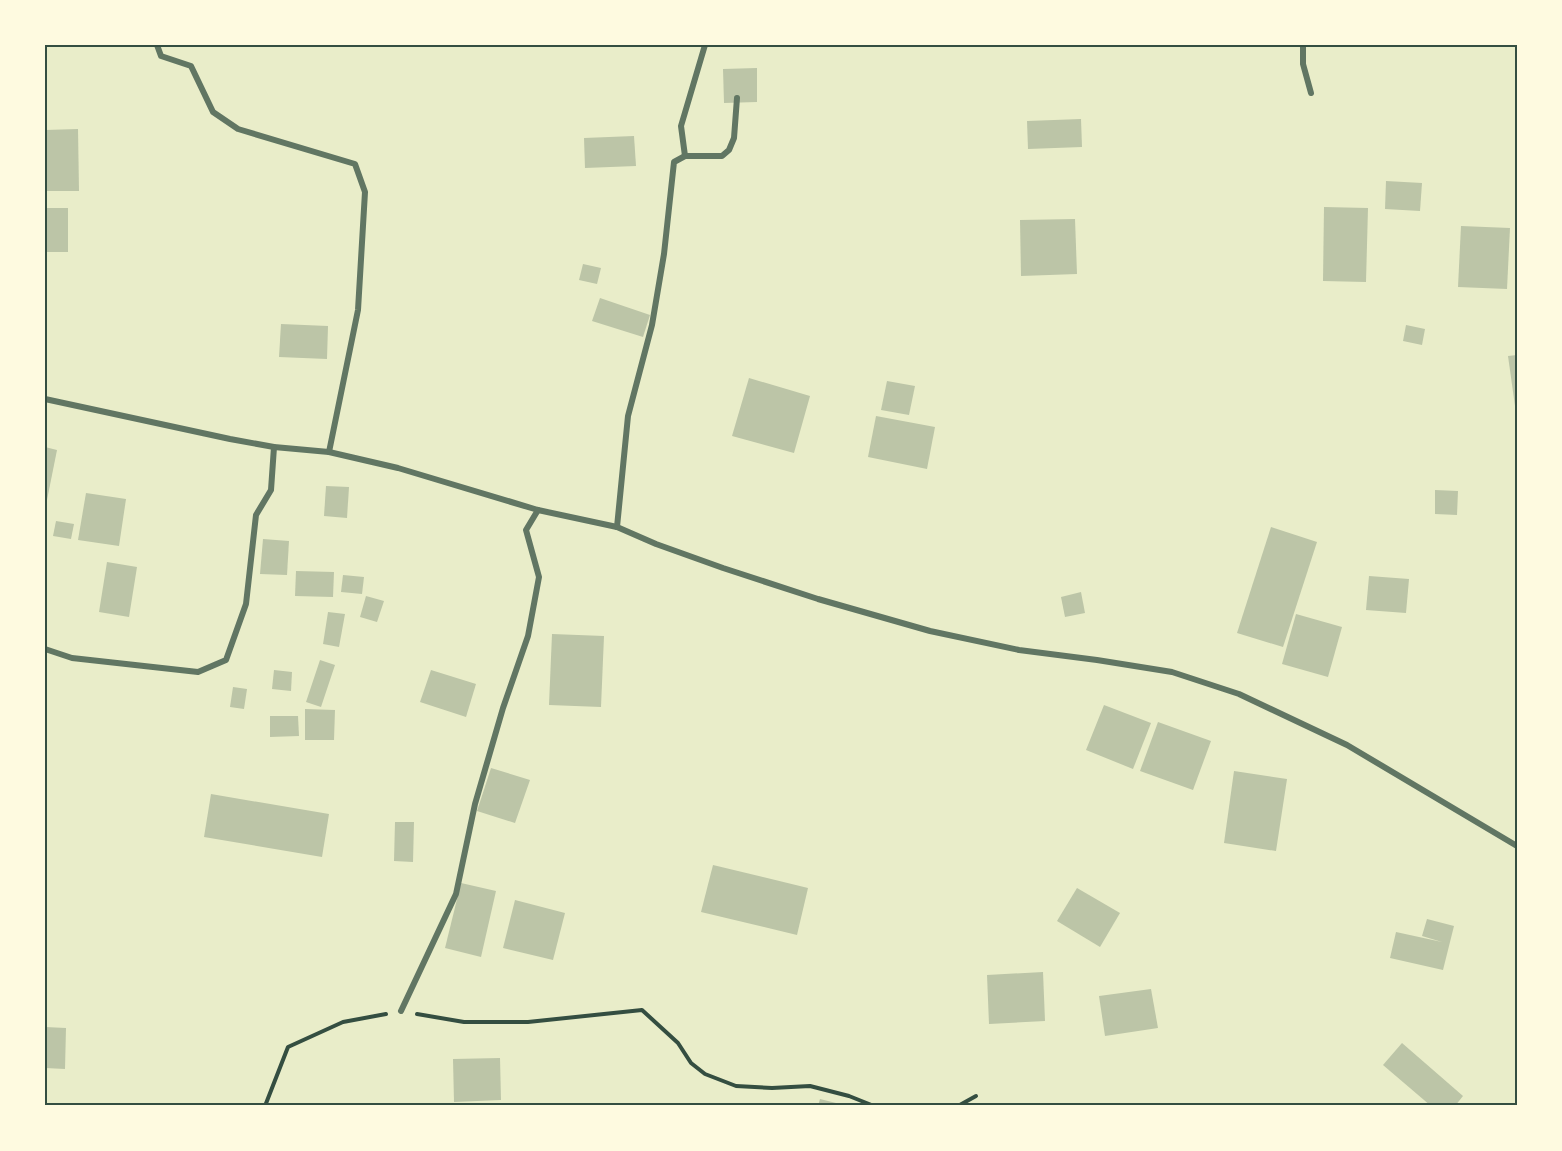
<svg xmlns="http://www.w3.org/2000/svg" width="1562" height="1151" font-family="'Exo 2',sans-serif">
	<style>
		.building { fill: #bcc5a7 }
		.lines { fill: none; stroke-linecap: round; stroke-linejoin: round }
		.path { stroke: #344e41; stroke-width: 4 }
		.minor { stroke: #617663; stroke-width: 6 }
		.neatline { fill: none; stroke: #344e41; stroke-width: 2 }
	</style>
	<rect width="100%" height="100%" fill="#e9edc9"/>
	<g class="building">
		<polygon points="757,68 757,102 724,103 723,69"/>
		<polygon points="1081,119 1082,147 1028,149 1027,121"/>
		<polygon points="78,129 79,191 45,191 45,130"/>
		<polygon points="634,136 636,166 585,168 584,138"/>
		<polygon points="1386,181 1422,183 1420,211 1385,209"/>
		<polygon points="1324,207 1368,208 1366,282 1323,281"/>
		<rect x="45" y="208" width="23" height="44"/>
		<polygon points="1075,219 1077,274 1021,276 1020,220"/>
		<polygon points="1461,226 1510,228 1507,289 1458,287"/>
		<polygon points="583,264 601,268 597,284 579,280"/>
		<polygon points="600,298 650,315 643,337 592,321"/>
		<polygon points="281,324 328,326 327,359 279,357"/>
		<polygon points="1406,325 1425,329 1422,345 1403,341"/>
		<polygon points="1517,355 1517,406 1515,406 1508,356"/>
		<polygon points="749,378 810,396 794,453 732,436"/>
		<polygon points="887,381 915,386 909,415 881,410"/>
		<polygon points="876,416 935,427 927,469 868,457"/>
		<polygon points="45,447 57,450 46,505 45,504"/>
		<polygon points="326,486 349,487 347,518 324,516"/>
		<polygon points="1435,490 1458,491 1457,515 1435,514"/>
		<polygon points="86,493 126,499 119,546 78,540"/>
		<polygon points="56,521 74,524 71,539 53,536"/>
		<polygon points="1271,527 1317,542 1283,647 1237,633"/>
		<polygon points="263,539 289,541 287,575 260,574"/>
		<polygon points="107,562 137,567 129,617 99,612"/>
		<polygon points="296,571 334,572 333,597 295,596"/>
		<polygon points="343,575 364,577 362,594 341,592"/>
		<polygon points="1369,576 1409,579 1406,613 1366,610"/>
		<polygon points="1081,592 1085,613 1065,617 1061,597"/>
		<polygon points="366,596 384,601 377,622 360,617"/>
		<polygon points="328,612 345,614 339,647 323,644"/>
		<polygon points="1296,614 1342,627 1328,677 1282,664"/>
		<polygon points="552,634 604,636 601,707 549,705"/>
		<polygon points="320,660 335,665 321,707 306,702"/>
		<polygon points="274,670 292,672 291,691 272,689"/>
		<polygon points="431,670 476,684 466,717 420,702"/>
		<polygon points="233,687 247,689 244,709 230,707"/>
		<polygon points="1104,705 1151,723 1133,769 1086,750"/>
		<polygon points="305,709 335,710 334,740 305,740"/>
		<polygon points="270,716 298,716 299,736 270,737"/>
		<polygon points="1158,722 1211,741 1193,790 1140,771"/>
		<polygon points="491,768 530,780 515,823 477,811"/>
		<polygon points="1234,771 1287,779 1276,851 1224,843"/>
		<polygon points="211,794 329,814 322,857 204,837"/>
		<polygon points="395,822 414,822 413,862 394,861"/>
		<polygon points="713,865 808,888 797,935 701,912"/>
		<polygon points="461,883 496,891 481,957 445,948"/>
		<polygon points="1077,888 1120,913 1100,947 1057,921"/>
		<polygon points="515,900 565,913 553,960 503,948"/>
		<polygon points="1427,919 1454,926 1443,970 1390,958 1396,932 1442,942 1422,936"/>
		<polygon points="1043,972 1045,1021 989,1024 987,975"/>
		<polygon points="1151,989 1158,1028 1105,1036 1099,996"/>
		<polygon points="45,1027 66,1028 65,1069 45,1068"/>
		<polygon points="1402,1043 1463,1096 1455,1106 1431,1106 1383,1065"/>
		<polygon points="500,1058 501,1100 454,1102 453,1059"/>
		<polygon points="820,1099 840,1104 840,1106 818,1106"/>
	</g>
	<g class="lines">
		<g class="path">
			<polyline points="417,1014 464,1022 528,1022 642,1010 678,1043 691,1063 705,1074 736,1086 772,1088 810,1086 849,1096 874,1106"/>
			<polyline points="265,1106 288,1047 343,1022 386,1014"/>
			<polyline points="958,1106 976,1096"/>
		</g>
		<g class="minor">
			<polyline points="157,45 161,56 191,66 213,112 238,129 355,164 365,192 358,310 329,452"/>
			<polyline points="1303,45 1303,64 1311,93"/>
			<polyline points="685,156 681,126 705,45"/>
			<polyline points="45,399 230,439 274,447 329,452 398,468 538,510 617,527 656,544 723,568 818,599 930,631 1019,650 1097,660 1172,672 1239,694 1347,745 1517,846"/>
			<polyline points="617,527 628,416 652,325 664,254 674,162 685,156 722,156 729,150 734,138 737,98"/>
			<polyline points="45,649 72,658 198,672 226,660 246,604 256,515 271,490 274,447"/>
			<polyline points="401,1011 456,894 475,804 503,708 528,636 539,577 526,530 538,510"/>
		</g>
	</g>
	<rect width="1562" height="1151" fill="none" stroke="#fefae0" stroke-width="93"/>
	<rect x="46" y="46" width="1470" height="1058" class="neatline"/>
</svg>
